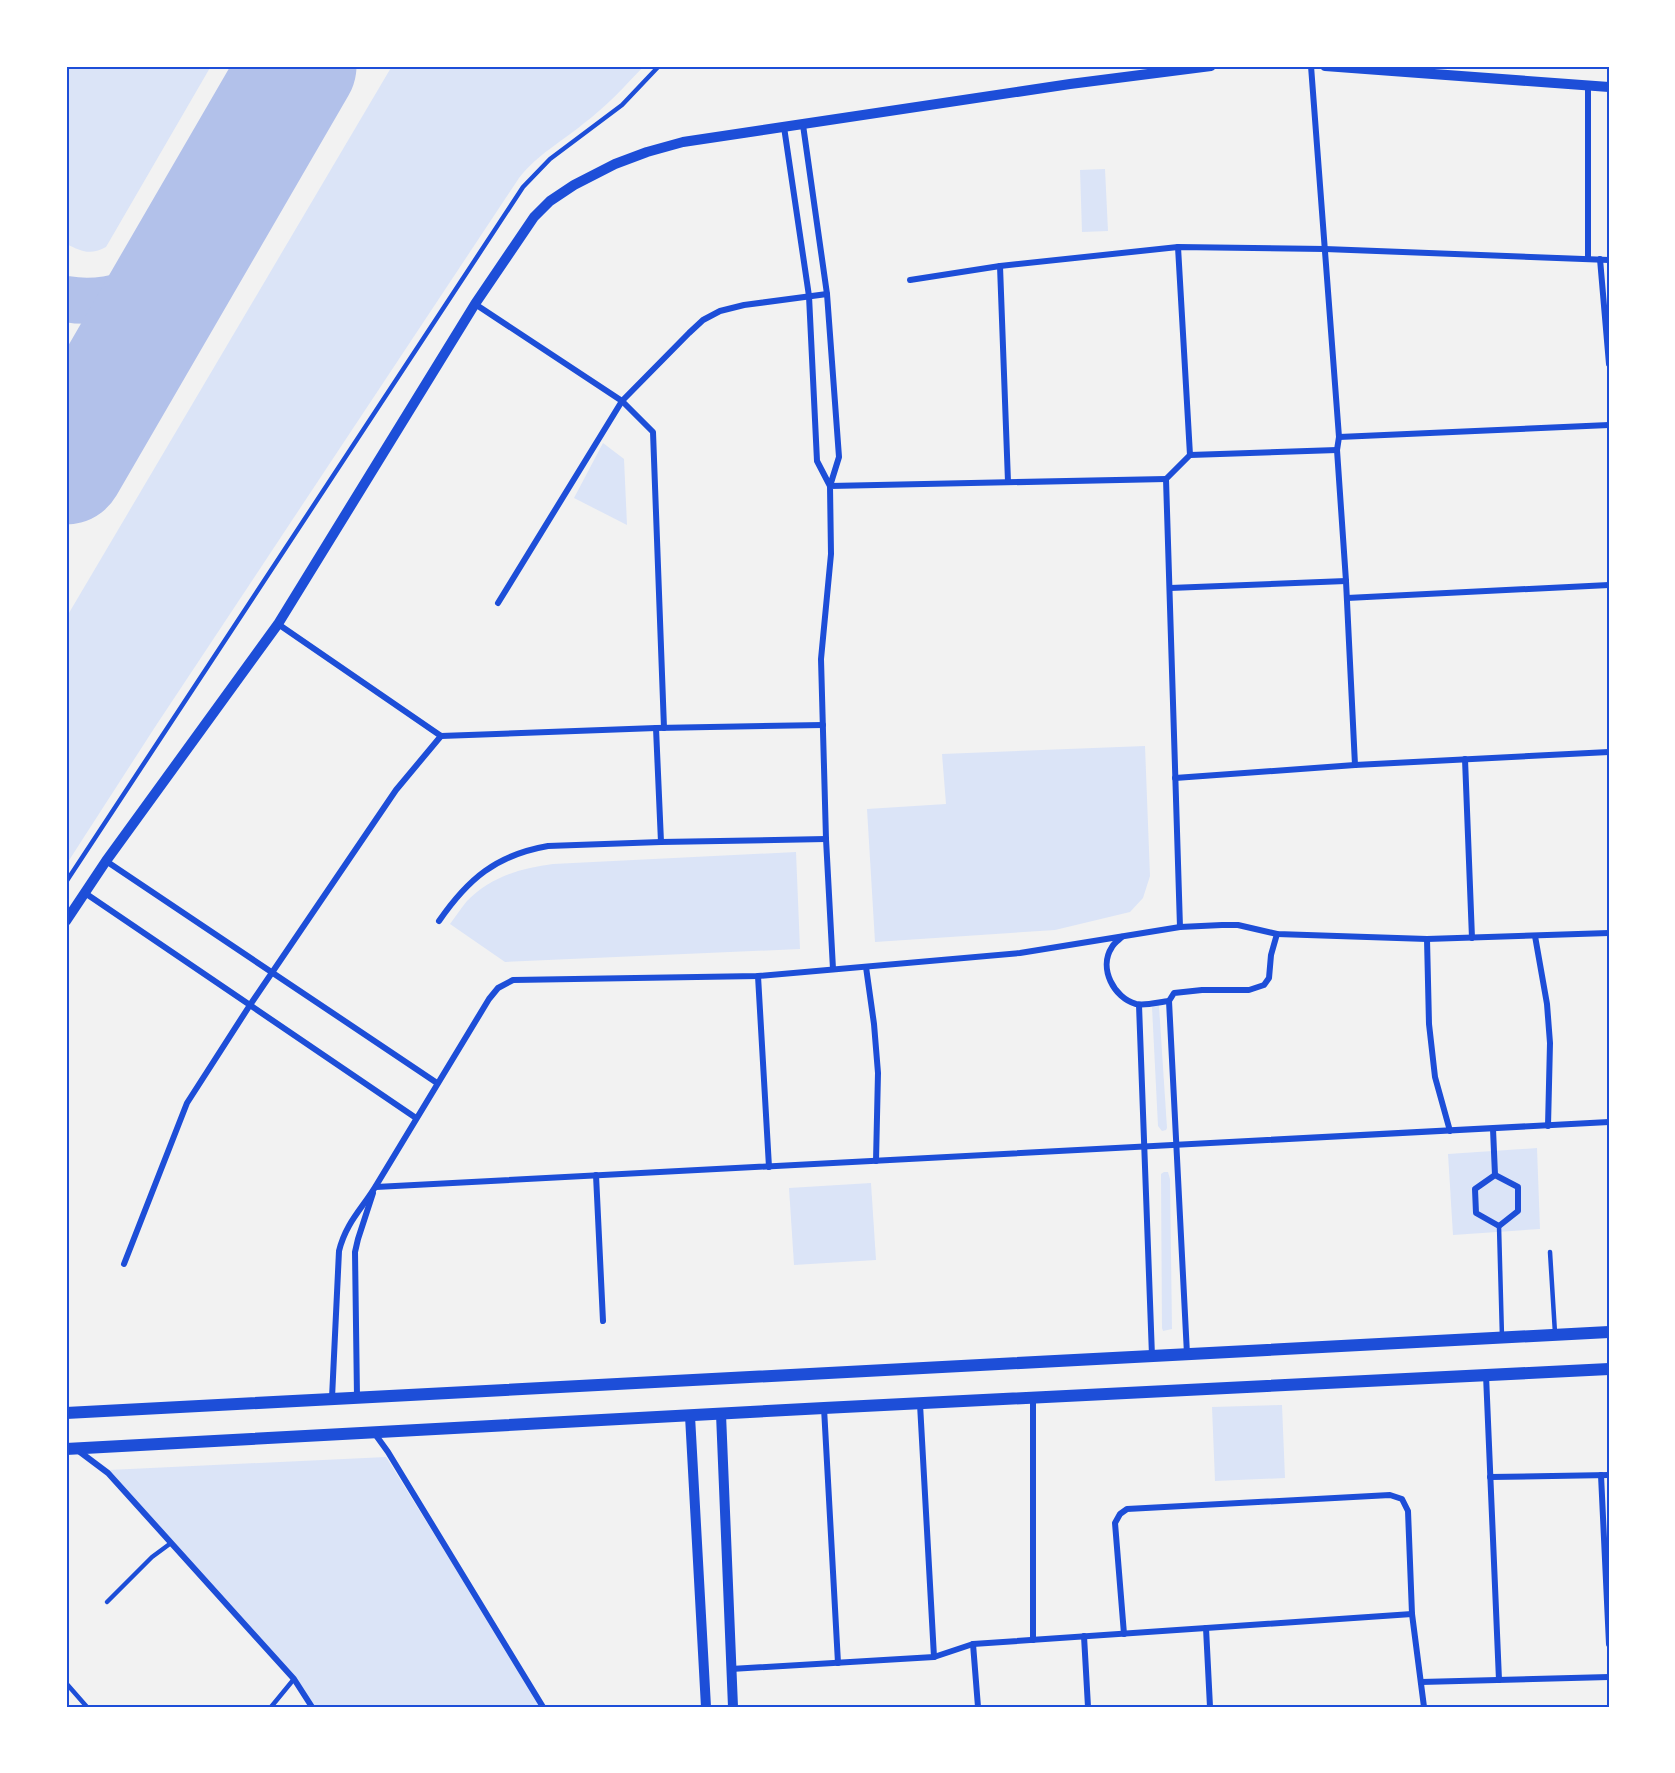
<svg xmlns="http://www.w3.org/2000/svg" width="1675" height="1773" font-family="'DejaVu Sans',sans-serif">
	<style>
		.green { fill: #dbe4f7 }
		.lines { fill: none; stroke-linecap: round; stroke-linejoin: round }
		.taxiway { stroke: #b2c1ea; stroke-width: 46 }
		.runway { stroke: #b2c1ea; stroke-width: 117 }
		.service { stroke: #1d4ed8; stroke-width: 4.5 }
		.minor { stroke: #1d4ed8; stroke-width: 6 }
		.tertiary { stroke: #1d4ed8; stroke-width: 10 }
		.secondary { stroke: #1d4ed8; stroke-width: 12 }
		.neatline { fill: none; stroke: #1d4ed8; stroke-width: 2 }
	</style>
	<rect width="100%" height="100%" fill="#f2f2f2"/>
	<g class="green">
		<path d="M 66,66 L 211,66 L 106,247 C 89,256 82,251 66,244 Z"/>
		<path d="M 392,66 L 644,66 C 625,86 606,107 583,124 C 559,144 539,153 519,178 L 155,727 L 66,865 L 66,618 Z"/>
		<polygon points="1105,169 1108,231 1082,232 1080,170"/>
		<polygon points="603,443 624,459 627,525 574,498"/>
		<polygon points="1145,746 1150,876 1143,898 1130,912 1055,930 875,942 867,809 946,804 942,754"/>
		<path d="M 796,852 L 800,949 L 505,962 L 450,924 C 456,916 461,908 467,901 C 490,877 521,868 553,864 Z"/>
		<polygon points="1157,1004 1159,1006 1167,1128 1166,1130 1162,1131 1158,1126 1152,1007"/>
		<polygon points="1537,1148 1540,1229 1453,1235 1448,1154"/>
		<polygon points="1164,1172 1168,1172 1170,1179 1172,1329 1163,1331 1162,1328 1161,1179 1161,1174"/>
		<polygon points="871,1183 876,1260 794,1265 789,1188"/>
		<polygon points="1282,1405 1285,1478 1215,1481 1212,1407"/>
		<polygon points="386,1457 542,1707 313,1707 294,1679 109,1470"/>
	</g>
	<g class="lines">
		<path class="taxiway" d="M 66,299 C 105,306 151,292 178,263 C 185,255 192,245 199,237"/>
		<polyline class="runway" points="66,466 298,66"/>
		<g class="service">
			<polyline points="66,882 523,187 550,159 622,105 659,66"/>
			<polyline points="1499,1226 1502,1337"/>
			<polyline points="1550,1252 1555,1333"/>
			<polyline points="107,1602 152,1557 171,1543"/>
			<polyline points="66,1683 87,1707"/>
			<polyline points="271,1707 294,1679"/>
		</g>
		<g class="minor">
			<polyline points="1311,66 1339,437 1337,450 1346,581 1355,765"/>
			<polyline points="784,127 809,296 817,461 830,486 839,457 827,294 803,125"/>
			<polyline points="1178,247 1190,455 1166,479 1180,927"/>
			<polyline points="1588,259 1588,86"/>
			<polyline points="1600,259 1609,364"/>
			<polyline points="1000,266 1008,482"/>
			<polyline points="910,280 1000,266 1178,247 1325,249 1609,260"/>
			<polyline points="475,304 622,401 653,432 664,728"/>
			<polyline points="1339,437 1609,425"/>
			<polyline points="1190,455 1337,450"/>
			<polyline points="1170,588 1346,581"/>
			<polyline points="1347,598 1609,585"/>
			<polyline points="498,603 622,401 689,333 703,320 720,311 744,305 827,294"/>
			<polyline points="278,624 441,736 656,728 823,725"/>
			<polyline points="656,728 661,842"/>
			<polyline points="1465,759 1472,938"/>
			<polyline points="1175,778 1355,765 1609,752"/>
			<polyline points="106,861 437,1083"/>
			<polyline points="85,893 416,1118"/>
			<path d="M 439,921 C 468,879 496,855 548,846 L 661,842 L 826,839"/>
			<polyline points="1535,936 1547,1004 1550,1043 1548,1126"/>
			<path d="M 1122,937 C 1119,940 1114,943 1112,947 C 1098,968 1114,998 1136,1004 C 1146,1006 1159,1002 1169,1001 L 1174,993 L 1202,990 L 1249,990 L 1264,985 L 1269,978 L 1271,955 L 1277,934"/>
			<polyline points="1427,939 1429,1024 1435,1077 1450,1131"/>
			<polyline points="866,967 874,1024 878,1073 876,1161"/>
			<polyline points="833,969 826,839 821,659 831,554 830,486 1166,479"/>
			<polyline points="758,976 769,1167"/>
			<polyline points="1169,1001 1187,1354"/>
			<polyline points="1139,1005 1152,1356"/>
			<polyline points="1493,1129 1495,1175"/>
			<polyline points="596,1175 603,1321"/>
			<polygon points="1495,1175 1518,1187 1518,1211 1499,1226 1476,1213 1475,1189"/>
			<polyline points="376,1187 1609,1122"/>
			<polyline points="124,1264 187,1103 250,1005 396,790 441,736"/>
			<polyline points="1486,1375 1499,1680"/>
			<polyline points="357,1397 355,1252 358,1239 373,1193"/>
			<path d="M 332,1398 L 339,1251 C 346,1222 363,1208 377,1184 C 415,1122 452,1060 489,999 L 498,988 L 513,980 L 758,976 L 1020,953 L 1180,927 L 1222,925 L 1238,925 L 1277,934 L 1427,939 L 1609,933"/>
			<polyline points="920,1404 934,1657"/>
			<polyline points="824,1408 838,1663"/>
			<polyline points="375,1434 388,1452 543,1707"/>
			<polyline points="76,1449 108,1473 294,1679 312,1707"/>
			<polyline points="1601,1475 1609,1644"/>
			<polyline points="1490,1477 1609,1475"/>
			<polyline points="1206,1628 1210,1707"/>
			<polyline points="1124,1634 1115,1523 1120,1514 1127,1509 1390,1495 1402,1499 1408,1511 1412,1614 1424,1707"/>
			<polyline points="1084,1636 1088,1707"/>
			<polyline points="1033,1640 1033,1398"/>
			<polyline points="973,1644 978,1707"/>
			<polyline points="731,1669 934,1657 973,1644 1412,1614"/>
			<polyline points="1421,1682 1609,1677"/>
		</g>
		<g class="tertiary">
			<polyline points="1325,66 1609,87"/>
			<polyline points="66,921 106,861 278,624 475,304 534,217 550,201 574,185 615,164 647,152 683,142 1070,84 1211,66"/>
			<polyline points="721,1414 733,1707"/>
			<polyline points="690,1416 706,1707"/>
		</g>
		<g class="secondary">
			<polyline points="66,1413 1609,1332"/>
			<polyline points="66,1449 824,1408 1609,1369"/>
		</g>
	</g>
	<rect width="1675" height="1773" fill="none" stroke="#ffffff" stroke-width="135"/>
	<rect x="68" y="68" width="1540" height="1638" class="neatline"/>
</svg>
